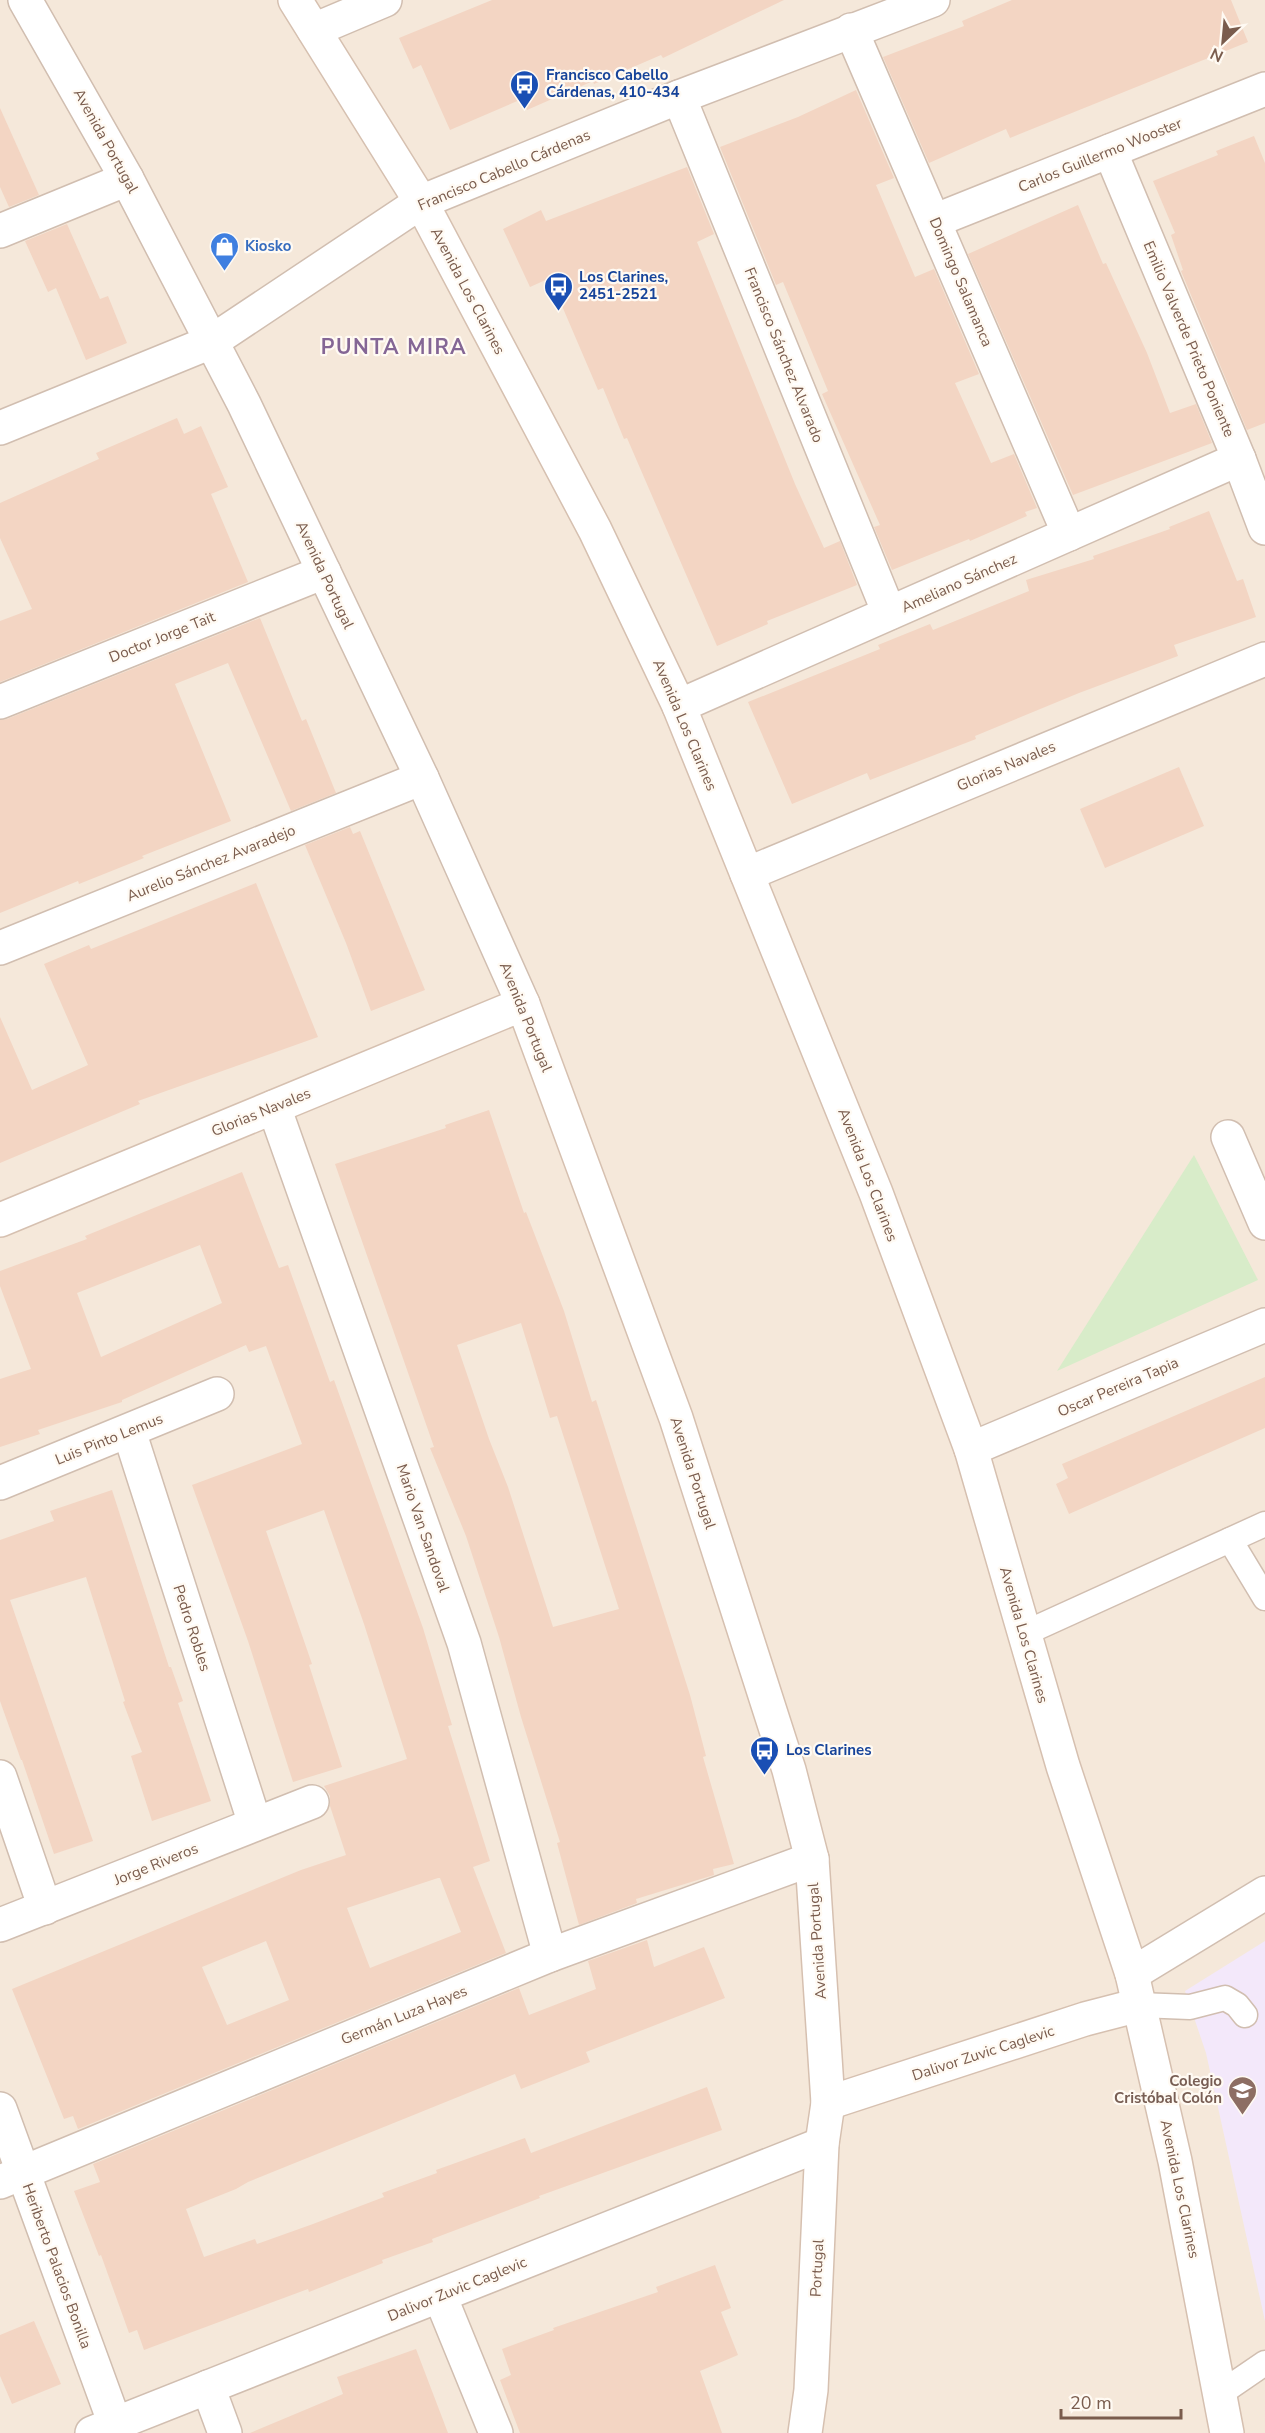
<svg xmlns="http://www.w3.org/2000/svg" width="1265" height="2433" font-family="'Nunito Sans',sans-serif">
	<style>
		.residential { fill: #f5e8da }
		.education { fill: #f3e8fa }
		.green { fill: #d8ecc9 }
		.building { fill: #f3d5c3; fill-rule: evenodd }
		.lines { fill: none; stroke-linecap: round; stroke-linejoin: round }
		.lane-casing { stroke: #d1beb0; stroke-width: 27 }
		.street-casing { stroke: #d1beb0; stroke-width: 36 }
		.secondary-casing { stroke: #d6c0b0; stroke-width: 36 }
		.lane { stroke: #fff; stroke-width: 24 }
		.street { stroke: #fff; stroke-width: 33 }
		.secondary { stroke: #fff; stroke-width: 33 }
		.labels { text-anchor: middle; stroke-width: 4.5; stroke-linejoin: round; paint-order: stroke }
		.transit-label { font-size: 15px; font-weight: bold; fill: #164399; stroke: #fffaf3; text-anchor: start }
		.street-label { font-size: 15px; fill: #7a5c4d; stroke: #fffaf3 }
		.shop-label { font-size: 15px; font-weight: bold; fill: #366cbe; stroke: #fffaf3; text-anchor: start }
		.education-label { font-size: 15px; font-weight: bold; fill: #785e54; stroke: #fffaf3; text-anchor: end }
		.district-label { font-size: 21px; font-weight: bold; letter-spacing: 1.5px; fill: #846695; stroke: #fffaf3 }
	</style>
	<rect width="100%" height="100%" fill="#fdf6ec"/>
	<rect class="residential" x="0" y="0" width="1265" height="2433"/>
	<polygon class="education" points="1265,1941 1265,2321 1206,2053 1185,1991"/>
	<polygon class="green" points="1194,1155 1258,1280 1057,1371"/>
	<g class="building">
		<polygon points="492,0 784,0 663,58 661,55 594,84 593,81 527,110 522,99 450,130 421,65 413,69 399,38"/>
		<polygon points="1012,0 1231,0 1248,42 1010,138 1006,129 929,163 883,57 964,26 962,21"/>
		<polygon points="856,90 894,178 876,185 915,277 934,269 979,374 955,383 991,463 1014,454 1037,508 1025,512 1027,516 970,541 969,539 892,570 874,527 880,525 822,394 828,391 783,282 776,285 720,147 798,117"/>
		<polygon points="0,108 39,195 9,207 0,187"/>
		<polygon points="1254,136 1265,163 1265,423 1247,430 1181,271 1183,270 1171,235 1175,233 1153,181 1218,155 1216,151"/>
		<polygon points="687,167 714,234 697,242 795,484 824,548 840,541 857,585 767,621 768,624 717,646 627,438 624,439 603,388 598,390 550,278 530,287 503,229 541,210 546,221"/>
		<polygon points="1078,205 1103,264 1106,263 1147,353 1170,413 1196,404 1212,443 1073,495 968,254"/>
		<polygon points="67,224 100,299 108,296 127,343 86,360 56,288 48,292 25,241"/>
		<polygon points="177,418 184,434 201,426 228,487 211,494 248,582 0,682 0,621 32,609 0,538 0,503 99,459 96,453"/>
		<polygon points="1209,511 1237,581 1243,579 1256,617 1174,645 1178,656 1079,693 975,736 976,739 870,780 867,773 792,804 748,702 880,649 878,645 930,624 933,630 1029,591 1026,580 1094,559 1093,556 1170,529 1169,527"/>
		<polygon points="260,618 302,721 306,719 336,793 291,811 228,663 175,684 231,821 142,856 144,858 79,884 78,881 0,913 0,720 7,719"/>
		<polygon points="1179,767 1204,826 1105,868 1080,809"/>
		<polygon points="350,827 353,834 360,831 425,990 371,1011 346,943 305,845"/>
		<polygon points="256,883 318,1037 138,1101 140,1104 0,1163 0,1017 32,1090 88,1065 44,964 89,945 91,949"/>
		<path d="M 489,1110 L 524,1213 L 526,1212 L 564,1311 L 592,1402 L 596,1400 L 690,1695 L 706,1756 L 703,1757 L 734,1864 L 713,1869 L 714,1875 L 636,1899 L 637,1903 L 579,1925 L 557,1843 L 560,1842 L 521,1717 L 499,1637 L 466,1536 L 430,1448 L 434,1447 L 335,1164 L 446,1128 L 445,1125 ZM 521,1323 L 550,1418 L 557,1416 L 619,1609 L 553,1627 L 508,1487 L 489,1439 L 457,1345 Z"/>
		<path d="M 242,1172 L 279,1268 L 288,1265 L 330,1382 L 334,1380 L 423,1628 L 452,1725 L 448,1726 L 490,1861 L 473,1867 L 506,1953 L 78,2129 L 73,2116 L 64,2119 L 12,1989 L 301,1870 L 346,1855 L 330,1806 L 330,1796 L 324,1786 L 407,1759 L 364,1624 L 324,1510 L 266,1531 L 312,1664 L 309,1665 L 342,1767 L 293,1782 L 248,1641 L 192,1485 L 302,1444 L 266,1346 L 249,1352 L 246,1345 L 122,1400 L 122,1402 L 38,1430 L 40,1434 L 0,1447 L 0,1379 L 31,1369 L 0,1286 L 0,1271 L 87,1239 L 85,1236 ZM 200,1245 L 222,1303 L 101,1357 L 77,1293 ZM 438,1878 L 440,1878 L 461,1932 L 370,1968 L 347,1908 ZM 266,1941 L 289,2000 L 227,2025 L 202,1967 Z"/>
		<polygon points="1265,1377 1265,1428 1069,1514 1056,1484 1068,1478 1062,1464"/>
		<polygon points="112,1490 169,1667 171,1667 183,1701 178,1703 211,1801 152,1821 131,1756 142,1752 123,1702 125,1701 86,1577 10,1600 93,1841 54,1854 22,1760 21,1760 0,1701 0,1540 54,1521 50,1511"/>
		<polygon points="647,1940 654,1967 704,1947 725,1998 586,2052 590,2062 521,2089 515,2074 248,2182 236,2189 186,2209 204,2257 255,2239 257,2244 313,2224 384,2197 382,2193 437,2173 436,2170 525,2138 531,2153 707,2087 722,2130 539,2196 540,2198 432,2239 433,2242 382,2260 383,2263 309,2292 308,2289 144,2350 137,2330 129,2333 101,2255 99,2256 74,2191 100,2182 93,2164 519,1988 529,2015 596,1989 588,1961"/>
		<polygon points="715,2265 731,2308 721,2312 738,2355 700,2371 722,2433 520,2433 500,2380 511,2375 502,2349 554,2330 553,2328 658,2292 656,2287"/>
		<polygon points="34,2321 61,2384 12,2404 0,2376 0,2335"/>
		<polygon points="416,2349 448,2433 250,2433 343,2394 337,2377"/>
	</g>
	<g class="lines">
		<defs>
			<g id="lane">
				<polyline points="1230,1540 1265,1598"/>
				<polyline points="1023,1634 1265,1524"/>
				<polyline points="1139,2005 1190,2007 1225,1998 1237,2005 1245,2015"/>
				<polyline points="1221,2393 1265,2363"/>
			</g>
			<g id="street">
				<polyline points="25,0 127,179 244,404 422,778 523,1004"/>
				<polyline points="314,30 385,0"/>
				<polyline points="851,30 1069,534"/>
				<polyline points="679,97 889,613"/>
				<polyline points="1110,151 1239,459 1265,528"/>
				<polyline points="934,221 1265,89"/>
				<polyline points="0,231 127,179"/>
				<polyline points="0,428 211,342 421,202 679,97 933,0"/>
				<polyline points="0,702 324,572"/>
				<polyline points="679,706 1239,459"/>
				<polyline points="747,874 1265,659"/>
				<polyline points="0,948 422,778"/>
				<polyline points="274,1107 464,1643 550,1955"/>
				<polyline points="1228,1137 1265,1223"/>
				<polyline points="129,1431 255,1824"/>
				<polyline points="971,1449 1265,1325"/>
				<polyline points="0,1483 217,1394"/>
				<polyline points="0,1777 45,1908"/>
				<polyline points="0,1925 312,1802"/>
				<polyline points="1132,1974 1265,1893"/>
				<polyline points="0,2109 115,2424"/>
				<polyline points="0,2182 550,1955 812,1859"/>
				<polyline points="440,2296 496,2433"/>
				<polyline points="208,2387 225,2433"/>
				<polyline points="92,2433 822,2144"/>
			</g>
			<g id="secondary">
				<polyline points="295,0 421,202 595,530 679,706 876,1193 971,1449 1063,1766 1132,1974 1175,2161 1227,2433"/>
				<polyline points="0,1220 523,1004 676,1418 789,1770 812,1859 828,2103 822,2144 811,2390 805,2433"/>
				<polyline points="828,2103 1085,2019 1139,2005"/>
			</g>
		</defs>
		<use href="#lane" class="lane-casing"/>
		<use href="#street" class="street-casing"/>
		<use href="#secondary" class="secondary-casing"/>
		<use href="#lane" class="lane"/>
		<use href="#street" class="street"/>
		<use href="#secondary" class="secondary"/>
	</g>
	<defs>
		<symbol id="bus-pin" viewBox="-11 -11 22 30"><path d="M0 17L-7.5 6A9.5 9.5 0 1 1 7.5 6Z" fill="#1a4fb4" stroke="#fffaf3"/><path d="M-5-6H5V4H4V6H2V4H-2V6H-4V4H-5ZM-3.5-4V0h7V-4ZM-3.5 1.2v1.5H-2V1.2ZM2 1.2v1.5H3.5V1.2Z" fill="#fff"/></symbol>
		<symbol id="shop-pin" viewBox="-11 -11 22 30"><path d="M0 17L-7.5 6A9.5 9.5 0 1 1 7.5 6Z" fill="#3f7fe0" stroke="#fffaf3"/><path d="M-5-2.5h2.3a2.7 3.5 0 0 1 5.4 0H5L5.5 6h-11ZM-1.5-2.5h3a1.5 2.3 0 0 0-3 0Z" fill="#fff"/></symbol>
		<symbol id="school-pin" viewBox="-11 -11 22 30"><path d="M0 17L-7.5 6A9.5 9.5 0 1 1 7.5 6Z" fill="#8d6e63" stroke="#fffaf3"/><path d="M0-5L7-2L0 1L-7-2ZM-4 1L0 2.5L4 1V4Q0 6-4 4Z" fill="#fff"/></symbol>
	</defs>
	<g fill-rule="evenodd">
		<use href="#bus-pin" x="508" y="68" width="33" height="45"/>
		<use href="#shop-pin" x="208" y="230" width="33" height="45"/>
		<use href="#bus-pin" x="542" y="270" width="33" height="45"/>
		<use href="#bus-pin" x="748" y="1734" width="33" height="45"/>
		<use href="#school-pin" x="1226" y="2074" width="33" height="45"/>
	</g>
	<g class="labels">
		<g class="transit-label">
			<text x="546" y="80">Francisco Cabello<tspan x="546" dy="17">Cárdenas, 410-434</tspan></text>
			<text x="579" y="282">Los Clarines,<tspan x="579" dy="17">2451-2521</tspan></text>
			<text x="786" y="1755">Los Clarines</text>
		</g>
		<g class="street-label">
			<text transform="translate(106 141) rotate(61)" y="5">Avenida Portugal</text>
			<text transform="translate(1100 155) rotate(-22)" y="5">Carlos Guillermo Wooster</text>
			<text transform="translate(504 170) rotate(-23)" y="5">Francisco Cabello Cárdenas</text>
			<text transform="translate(961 282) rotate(67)" y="5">Domingo Salamanca</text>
			<text transform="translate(468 291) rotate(62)" y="5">Avenida Los Clarines</text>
			<text transform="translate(1189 339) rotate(67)" y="5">Emilio Valverde Prieto Poniente</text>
			<text transform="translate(784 355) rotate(68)" y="5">Francisco Sánchez Alvarado</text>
			<text transform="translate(325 575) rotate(65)" y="5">Avenida Portugal</text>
			<text transform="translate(959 583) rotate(-24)" y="5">Ameliano Sánchez</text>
			<text transform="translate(162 637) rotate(-22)" y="5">Doctor Jorge Tait</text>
			<text transform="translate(685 725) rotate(67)" y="5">Avenida Los Clarines</text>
			<text transform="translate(1006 766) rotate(-23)" y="5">Glorias Navales</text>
			<text transform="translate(211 863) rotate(-22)" y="5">Aurelio Sánchez Avaradejo</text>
			<text transform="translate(526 1017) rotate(68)" y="5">Avenida Portugal</text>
			<text transform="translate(261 1112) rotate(-22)" y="5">Glorias Navales</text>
			<text transform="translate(868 1175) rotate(69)" y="5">Avenida Los Clarines</text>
			<text transform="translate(1118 1387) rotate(-23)" y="5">Oscar Pereira Tapia</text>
			<text transform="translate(109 1439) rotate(-22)" y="5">Luis Pinto Lemus</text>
			<text transform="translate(693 1473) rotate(72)" y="5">Avenida Portugal</text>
			<text transform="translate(423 1528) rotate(71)" y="5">Mario Van Sandoval</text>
			<text transform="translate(192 1628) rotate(72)" y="5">Pedro Robles</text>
			<text transform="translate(1024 1635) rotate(74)" y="5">Avenida Los Clarines</text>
			<text transform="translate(156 1864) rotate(-22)" y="5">Jorge Riveros</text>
			<text transform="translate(817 1941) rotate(-94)" y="5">Avenida Portugal</text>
			<text transform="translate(404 2015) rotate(-22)" y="5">Germán Luza Hayes</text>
			<text transform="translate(983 2053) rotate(-18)" y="5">Dalivor Zuvic Caglevic</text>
			<text transform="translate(1180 2189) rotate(78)" y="5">Avenida Los Clarines</text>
			<text transform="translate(57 2266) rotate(70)" y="5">Heriberto Palacios Bonilla</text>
			<text transform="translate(817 2268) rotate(-87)" y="5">Portugal</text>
			<text transform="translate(457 2289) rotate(-22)" y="5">Dalivor Zuvic Caglevic</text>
		</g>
		<g class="shop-label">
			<text x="245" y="251">Kiosko</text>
		</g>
		<g class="education-label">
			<text x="1222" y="2086">Colegio<tspan x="1222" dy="17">Cristóbal Colón</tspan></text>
		</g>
		<g class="district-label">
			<text x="394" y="354">PUNTA MIRA</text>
		</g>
	</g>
	<g transform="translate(1223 42) rotate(206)" stroke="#fffaf3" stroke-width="4.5" paint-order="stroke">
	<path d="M0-4.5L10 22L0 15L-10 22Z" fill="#7a5c4d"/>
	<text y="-9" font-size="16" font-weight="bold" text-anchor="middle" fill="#7a5c4d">N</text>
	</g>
	<path d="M1061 2409v9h120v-9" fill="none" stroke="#7a5c4d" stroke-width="3"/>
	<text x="1070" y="2409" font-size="18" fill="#7a5c4d" stroke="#fffaf3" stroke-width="4.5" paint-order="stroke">20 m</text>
</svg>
